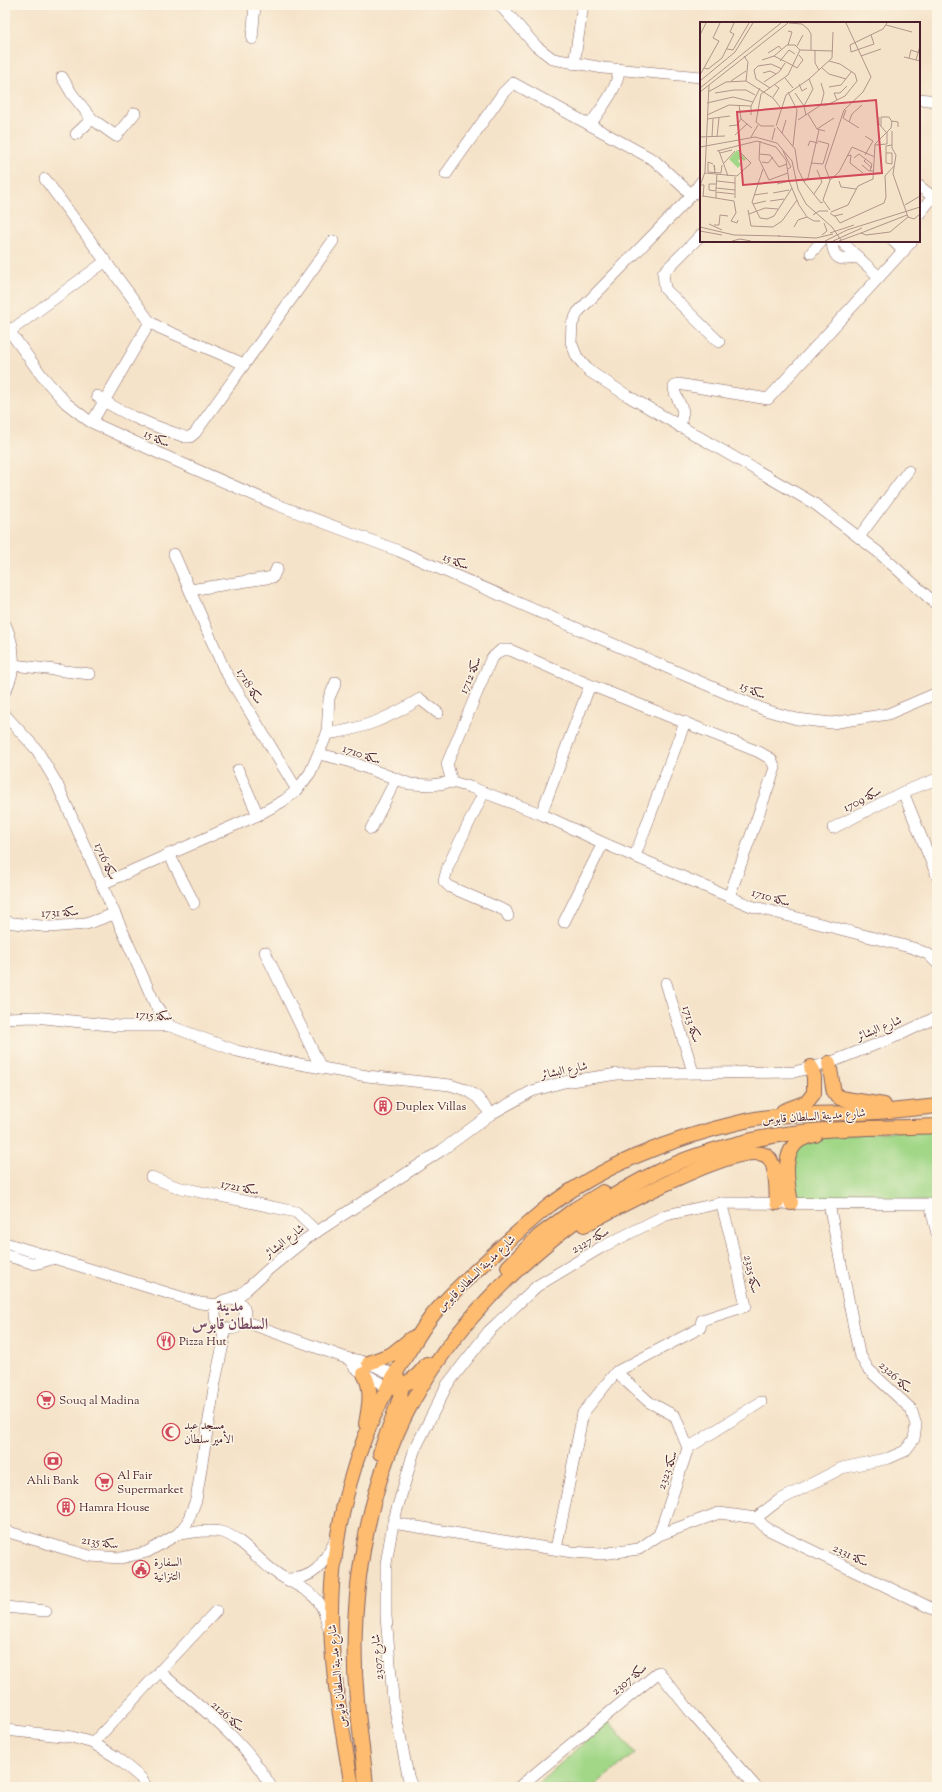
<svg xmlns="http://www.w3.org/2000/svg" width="942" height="1792" font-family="'Sorts Mill Goudy',Amiri,serif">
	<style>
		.green { fill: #a1d787; stroke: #767b59 }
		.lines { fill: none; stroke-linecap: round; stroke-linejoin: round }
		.minor-casing { stroke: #866462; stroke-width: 12 }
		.major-casing { stroke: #866462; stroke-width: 16 }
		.minor { stroke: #fff; stroke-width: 11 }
		.major { stroke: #febc70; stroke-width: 14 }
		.labels { text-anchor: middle; stroke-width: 3; stroke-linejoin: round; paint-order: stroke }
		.street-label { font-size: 12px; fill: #4a1f2b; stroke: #fcf5e5 }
		.poi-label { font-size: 12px; fill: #4a1f2b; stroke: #fcf5e5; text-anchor: start }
		.district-label { font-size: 16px; font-weight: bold; fill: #754963; stroke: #fcf5e5 }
		.inset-road { fill: none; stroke: #b1958a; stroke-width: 1 }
		.view { fill: #d1495b; fill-opacity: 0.15; stroke: #d1495b; stroke-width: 2 }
		.inset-edge { fill: none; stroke: #4a1f2b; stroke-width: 2 }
	</style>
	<rect width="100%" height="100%" fill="#fcf5e5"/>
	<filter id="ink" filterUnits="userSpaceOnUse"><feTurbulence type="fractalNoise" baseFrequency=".025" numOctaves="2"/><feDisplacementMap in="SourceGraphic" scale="8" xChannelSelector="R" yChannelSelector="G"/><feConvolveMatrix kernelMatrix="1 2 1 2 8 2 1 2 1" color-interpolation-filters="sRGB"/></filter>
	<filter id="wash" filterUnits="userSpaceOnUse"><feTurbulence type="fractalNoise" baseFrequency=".012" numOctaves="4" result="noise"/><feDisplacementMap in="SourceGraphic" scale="16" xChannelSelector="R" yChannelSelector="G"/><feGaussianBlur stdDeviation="0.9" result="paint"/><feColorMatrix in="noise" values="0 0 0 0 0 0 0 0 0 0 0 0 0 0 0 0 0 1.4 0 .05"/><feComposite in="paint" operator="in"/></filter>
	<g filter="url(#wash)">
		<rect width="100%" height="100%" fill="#f5e3c9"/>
		<g class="green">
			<polygon points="937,1128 937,1201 792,1202 792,1151 814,1137"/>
			<polygon points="609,1721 635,1753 594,1787 534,1787"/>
		</g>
	</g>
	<g filter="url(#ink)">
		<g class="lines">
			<defs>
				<g id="minor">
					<polyline points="500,5 536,46 553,59 603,68 701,77"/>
					<polyline points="252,39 255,5"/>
					<polyline points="574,64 583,5"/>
					<polyline points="62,77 72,94 92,119"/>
					<polyline points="919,99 937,101"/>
					<path d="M 590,125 C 601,108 617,91 619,70"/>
					<polyline points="76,134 92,119 116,136 135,113"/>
					<polyline points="446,174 503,93 513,83 654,160 692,195"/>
					<polyline points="45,179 150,322 160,328 244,364"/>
					<polyline points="701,182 692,195 578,312 572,324 571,342 577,357 589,371 628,396 815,504 878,552 937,605"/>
					<polyline points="919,186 933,197 919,214"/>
					<polyline points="701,235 663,273 665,289 719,342"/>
					<path d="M 832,241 C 833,260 841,262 858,257"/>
					<polyline points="841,241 879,277"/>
					<polyline points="893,241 904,251"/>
					<polyline points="811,253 822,241"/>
					<polyline points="5,325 42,376 66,403 89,421 165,456 275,504 399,551 765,710 797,719 832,723 888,714 937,693"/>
					<polyline points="10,331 106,261"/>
					<path d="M 97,396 C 123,415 155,426 185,437 L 190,437 L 195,433 L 333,241"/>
					<polyline points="92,422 150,322"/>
					<polyline points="680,427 683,411 675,393 674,387 678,384 768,399 912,241"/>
					<polyline points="859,537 908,471"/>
					<polyline points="174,554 224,669 297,790"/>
					<polyline points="190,590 273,577 277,568"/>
					<path d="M 5,624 C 15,646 17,670 5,691"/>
					<polyline points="13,665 90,674"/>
					<polyline points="5,715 37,750 57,784 155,1004 170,1026"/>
					<path d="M 327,734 C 363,729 389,718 420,699 L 438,713"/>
					<polyline points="319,754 348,761 410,784 432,785 452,782 470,787 541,814 603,843 751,906 913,948 928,954 937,963"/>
					<polyline points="238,770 258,815"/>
					<polyline points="452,782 447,764 491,659 501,650 510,650 590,685 759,752 771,759 775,768 729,897"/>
					<polyline points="484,792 448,866 444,881 450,887 506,911 508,916"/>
					<polyline points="903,792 937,876"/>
					<polyline points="541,814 590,685"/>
					<polyline points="833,828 903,792 937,779"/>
					<polyline points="371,829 396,779"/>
					<polyline points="169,854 194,903"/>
					<polyline points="635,856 685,722"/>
					<polyline points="102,884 258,815 285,800 297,790 310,773 327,734 329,698 336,682"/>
					<polyline points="5,922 50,927 86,924 114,914"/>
					<polyline points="564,922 603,843"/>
					<polyline points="265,952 321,1068"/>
					<polyline points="666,983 693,1072"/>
					<polyline points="5,1018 35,1017 118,1026 170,1026 237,1051 277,1060 367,1076 450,1085 466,1090 477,1097 491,1114"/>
					<polyline points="151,1177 177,1187 296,1212 317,1232"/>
					<polyline points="930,1204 937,1234"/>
					<polyline points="5,1243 200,1303 218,1305"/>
					<polyline points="5,1255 35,1264 55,1258"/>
					<polyline points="230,1299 241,1294 248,1288 270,1268 306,1239 442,1150 491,1114 532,1091 564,1082 617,1074 794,1072 829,1063 897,1036 937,1017"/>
					<circle cx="230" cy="1314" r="15"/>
					<path d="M 243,1321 L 349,1359 C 365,1360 379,1368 394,1375"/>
					<polyline points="349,1359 355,1368 388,1387"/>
					<polyline points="616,1372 649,1402 675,1416 688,1448 659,1535"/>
					<polyline points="688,1448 761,1402"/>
					<polyline points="756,1518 778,1501 842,1468 889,1458 905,1451 914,1439 916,1425 911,1409 868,1369 859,1353 829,1204"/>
					<polyline points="756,1518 767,1529 937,1611"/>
					<polyline points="393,1523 572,1552 601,1554 639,1549 659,1535 719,1513 756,1518"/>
					<polyline points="5,1531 90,1556 121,1558 147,1552 178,1534 187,1523 196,1500 215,1382 224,1340 222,1327"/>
					<path d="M 178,1534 C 192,1533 207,1529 221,1532 C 240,1536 259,1561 275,1572 C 289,1583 307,1587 318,1601 C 324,1608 326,1618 328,1627"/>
					<polyline points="556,1549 583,1413 616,1372 700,1328 702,1320 746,1306 730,1235 721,1203"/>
					<path d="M 287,1579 C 317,1579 323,1563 335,1540"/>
					<polyline points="5,1607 46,1611"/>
					<path d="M 159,1671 C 198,1706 246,1741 271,1787"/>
					<polyline points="5,1730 72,1737 93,1743 116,1757 141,1778 146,1787"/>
					<polyline points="93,1743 216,1611"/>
					<polyline points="412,1787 408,1776 393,1699 386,1616 386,1564 393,1523 414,1451 447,1385 489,1331 537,1286 600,1248 666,1215 721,1203 930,1204 937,1202"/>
					<polyline points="519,1787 659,1672 694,1716 756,1787"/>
				</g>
				<g id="major">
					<polyline points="829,1063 834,1093 840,1098 884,1105"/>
					<polyline points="783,1111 807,1102 814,1093 814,1077 811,1067"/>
					<path d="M 791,1203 C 788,1185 780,1153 800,1140 C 804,1138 810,1136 815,1135"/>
					<path d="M 584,1225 C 613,1210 737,1142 765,1155 C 778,1161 776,1191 777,1203"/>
					<polyline points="508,1267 539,1236 575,1209 603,1192"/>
					<polyline points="369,1363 392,1354 412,1338"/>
					<path d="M 364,1374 C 373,1389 369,1407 366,1424"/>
					<path d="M 388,1387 C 406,1387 417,1378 427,1364"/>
					<polyline points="380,1453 400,1398 401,1389 397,1378"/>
					<path d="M 352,1787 C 341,1721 327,1653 332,1585 C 338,1503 363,1424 407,1354 C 417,1339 425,1323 437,1310 C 456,1288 477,1270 498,1250 C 515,1235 532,1219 550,1205 C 608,1162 676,1137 745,1121 C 780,1113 816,1114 852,1113 C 880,1113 909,1109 937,1106"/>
					<path d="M 366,1787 C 364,1758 359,1729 357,1700 C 353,1659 354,1618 359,1577 C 366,1520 384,1452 413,1401 C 465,1307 563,1216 661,1170 C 688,1157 718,1148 748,1141 C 810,1126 874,1129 937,1126"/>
				</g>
			</defs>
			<use href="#minor" class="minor-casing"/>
			<use href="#major" class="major-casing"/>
			<use href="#minor" class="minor"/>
			<use href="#major" class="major"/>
		</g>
	</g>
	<defs>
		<symbol id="building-ring" viewBox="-11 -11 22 22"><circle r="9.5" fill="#fcf5e5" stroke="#d1495b" stroke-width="1.5"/><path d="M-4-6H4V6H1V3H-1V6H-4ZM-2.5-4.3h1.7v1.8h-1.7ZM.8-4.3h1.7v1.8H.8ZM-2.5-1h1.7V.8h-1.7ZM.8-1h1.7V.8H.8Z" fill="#d1495b"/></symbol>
		<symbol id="restaurant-ring" viewBox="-11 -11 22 22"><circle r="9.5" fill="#fcf5e5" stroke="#d1495b" stroke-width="1.5"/><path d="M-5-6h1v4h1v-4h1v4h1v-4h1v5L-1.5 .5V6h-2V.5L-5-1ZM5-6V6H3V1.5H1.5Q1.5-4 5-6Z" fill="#d1495b"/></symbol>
		<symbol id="supermarket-ring" viewBox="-11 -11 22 22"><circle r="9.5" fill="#fcf5e5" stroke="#d1495b" stroke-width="1.5"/><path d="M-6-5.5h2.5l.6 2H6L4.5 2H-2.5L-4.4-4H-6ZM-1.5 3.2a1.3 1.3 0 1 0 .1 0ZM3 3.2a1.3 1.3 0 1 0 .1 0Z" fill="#d1495b"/></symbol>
		<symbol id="mosque-ring" viewBox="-11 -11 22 22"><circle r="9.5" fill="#fcf5e5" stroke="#d1495b" stroke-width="1.5"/><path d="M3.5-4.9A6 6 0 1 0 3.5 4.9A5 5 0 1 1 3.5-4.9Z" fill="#d1495b"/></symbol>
		<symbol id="bank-ring" viewBox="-11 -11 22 22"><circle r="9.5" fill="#fcf5e5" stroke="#d1495b" stroke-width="1.5"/><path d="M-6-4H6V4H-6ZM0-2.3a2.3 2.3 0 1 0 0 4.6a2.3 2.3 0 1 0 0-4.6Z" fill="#d1495b"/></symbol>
		<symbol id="civic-ring" viewBox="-11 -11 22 22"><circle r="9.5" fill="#fcf5e5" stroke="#d1495b" stroke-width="1.5"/><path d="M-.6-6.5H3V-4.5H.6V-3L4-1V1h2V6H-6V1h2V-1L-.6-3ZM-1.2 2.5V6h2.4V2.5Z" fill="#d1495b"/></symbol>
	</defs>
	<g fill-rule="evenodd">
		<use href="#building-ring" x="373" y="1096" width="20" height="20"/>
		<use href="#restaurant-ring" x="156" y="1331" width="20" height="20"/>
		<use href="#supermarket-ring" x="36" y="1390" width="20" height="20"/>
		<use href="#mosque-ring" x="161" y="1422" width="20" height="20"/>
		<use href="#bank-ring" x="43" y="1451" width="20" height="20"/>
		<use href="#supermarket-ring" x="94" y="1472" width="20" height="20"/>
		<use href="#building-ring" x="56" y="1497" width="20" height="20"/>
		<use href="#civic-ring" x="131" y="1559" width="20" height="20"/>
	</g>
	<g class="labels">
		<g class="street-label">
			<text transform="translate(157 438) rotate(25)" y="4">سكة 15</text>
			<text transform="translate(456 561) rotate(23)" y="4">سكة 15</text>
			<text transform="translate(470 675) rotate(-67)" y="4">سكة 1712</text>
			<text transform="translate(250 686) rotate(59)" y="4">سكة 1718</text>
			<text transform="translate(753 690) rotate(24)" y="4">سكة 15</text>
			<text transform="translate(362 754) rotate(19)" y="4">سكة 1710</text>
			<text transform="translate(862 799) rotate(-27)" y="4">سكة 1709</text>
			<text transform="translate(106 861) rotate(66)" y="4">سكة 1716</text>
			<text transform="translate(771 897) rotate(16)" y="4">سكة 1710</text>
			<text transform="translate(60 912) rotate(-2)" y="4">سكة 1731</text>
			<text transform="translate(154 1015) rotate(4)" y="4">سكة 1715</text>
			<text transform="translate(692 1024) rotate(73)" y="4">سكة 1713</text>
			<text transform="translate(879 1028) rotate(-22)" y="4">شارع البشائر</text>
			<text transform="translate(564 1070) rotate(-12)" y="4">شارع البشائر</text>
			<text transform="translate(814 1116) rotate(-4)" y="4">شارع مدينة السلطان قابوس</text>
			<text transform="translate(240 1187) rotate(12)" y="4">سكة 1721</text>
			<text transform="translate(590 1240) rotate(-29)" y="4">سكة 2327</text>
			<text transform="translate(284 1241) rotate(-38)" y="4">شارع البشائر</text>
			<text transform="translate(476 1273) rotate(-44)" y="4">شارع مدينة السلطان قابوس</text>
			<text transform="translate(752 1274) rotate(78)" y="4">سكة 2325</text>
			<text transform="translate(896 1377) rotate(43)" y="4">سكة 2326</text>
			<text transform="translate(667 1470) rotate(-71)" y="4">سكة 2323</text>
			<text transform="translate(100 1542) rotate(8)" y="4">سكة 2135</text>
			<text transform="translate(851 1555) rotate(26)" y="4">سكة 2331</text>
			<text transform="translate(377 1657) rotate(-95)" y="4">2307 شارع</text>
			<text transform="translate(337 1676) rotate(-96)" y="4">شارع مدينة السلطان قابوس</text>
			<text transform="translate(629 1679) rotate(-40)" y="4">سكة 2307</text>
			<text transform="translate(228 1716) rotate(42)" y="4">سكة 2126</text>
		</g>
		<g class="poi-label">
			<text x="396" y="1110">Duplex Villas</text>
			<text x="179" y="1345">Pizza Hut</text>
			<text x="59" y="1404">Souq al Madina</text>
			<text x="184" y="1429">مسجد عبد<tspan x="184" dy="14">الأمير سلطان</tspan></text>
			<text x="117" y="1479">Al Fair<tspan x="117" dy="14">Supermarket</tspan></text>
			<text x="53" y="1484" text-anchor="middle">Ahli Bank</text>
			<text x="79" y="1511">Hamra House</text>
			<text x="154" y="1566">السفارة<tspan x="154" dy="14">التنزانية</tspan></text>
		</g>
		<g class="district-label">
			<text x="230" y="1311">مدينة<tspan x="230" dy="18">السلطان قابوس</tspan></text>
		</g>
	</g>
	<g transform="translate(700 22)">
		<rect width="220" height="220" fill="#f5e3c9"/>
		<path d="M 37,128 L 46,137 L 44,139 L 41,136 L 38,139 L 41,142 L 38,146 L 29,137 Z" fill="#a1d787"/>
		<path class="inset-road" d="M 89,1 L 102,2 L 108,7 L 111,12 L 111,28M 186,3 L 212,10M 88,9 L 92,10 L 88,23M 0,13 L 6,1M 171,13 L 174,22 L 151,30 L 150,23 L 183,7 L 187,1M 97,24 L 103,13M 27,27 L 33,28 L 49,1M 100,28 L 133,29M 115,28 L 115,41 L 119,48M 68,31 L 79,24 L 81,27M 44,34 L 48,40 L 46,59M 74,34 L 92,43M 161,34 L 181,27M 204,35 L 220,39M 209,36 L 211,28 L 220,31M 62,38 L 74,34 L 87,23 L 95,23 L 100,28M 216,38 L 220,24M 80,39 L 89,28 L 95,32M 92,43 L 97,46 L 103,38 L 99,33M 4,46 L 8,47 L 22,36 L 34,12 L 30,10 L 34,1M 122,46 L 129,52 L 146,57M 63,51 L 70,49 L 76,52M 0,53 L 19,19 L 13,16 L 20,1M 85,56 L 93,66M 0,59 L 35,30 L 53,1M 31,59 L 46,49M 64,60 L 79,50 L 85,41M 99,62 L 102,69 L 107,66M 129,65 L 141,63 L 152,49M 0,66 L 81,1M 70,66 L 56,57 L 54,48 L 58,44 L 71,42 L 82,47M 0,70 L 88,1M 8,70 L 26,60 L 46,59 L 73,76 L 80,85M 88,70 L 97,88 L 93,124M 15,71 L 34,68 L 46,68 L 55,73M 95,71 L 104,84M 73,75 L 79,66 L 75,63M 137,78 L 134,71 L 140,71 L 147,64M 7,81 L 33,75 L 53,80M 121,83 L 127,83 L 145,74 L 157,59 L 155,52 L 140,42 L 129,39M 146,88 L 143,96 L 159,106M 108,92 L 117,107 L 125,109M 7,93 L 29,83 L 51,84M 51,93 L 51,84 L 60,66M 106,93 L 104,84 L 113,67 L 109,57M 179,95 L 179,102 L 186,110M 7,97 L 30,94M 41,97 L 52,106M 98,98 L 121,83 L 124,71 L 121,61M 149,100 L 152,92 L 162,83M 29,104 L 37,103 L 41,97 L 39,83M 74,104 L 61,104 L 56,100 L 61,72 L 88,53 L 100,28M 76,104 L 86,73 L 109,57 L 132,36 L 133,10M 181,104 L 181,95 L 189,95 L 192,100M 77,105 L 95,127 L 98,147 L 104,160 L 121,181 L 123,180M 117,107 L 134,96M 192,109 L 192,126 L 196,133 L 193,152 L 208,195M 82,111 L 86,98M 35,113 L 47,102M 165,114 L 173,119 L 165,133M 0,115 L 25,114M 12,115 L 13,97M 17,115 L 19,96M 51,115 L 58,103M 72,118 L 75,106M 60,119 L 59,137 L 69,158 L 88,151M 175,123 L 187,122 L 187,110M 108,124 L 110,119 L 118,121M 0,125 L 55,115 L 77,121 L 92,139 L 98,167 L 106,182 L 132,205 L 141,218M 17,129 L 57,119 L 76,125 L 86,138 L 89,159 L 99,183 L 107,195 L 114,199 L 120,199M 19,129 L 28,154M 83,129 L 91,145 L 88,147M 20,131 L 32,128M 186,131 L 192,131 L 192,142 L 186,141 L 186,124 L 192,123M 59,132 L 70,133 L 79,145 L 87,142M 147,134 L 151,133 L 150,141 L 163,151M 154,136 L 159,132 L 172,142 L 170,149M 166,137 L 164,139 L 172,146M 62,140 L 68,141 L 73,135M 24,141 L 35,129M 111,141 L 123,142 L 129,122 L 118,119M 13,142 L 8,140 L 8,150 L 21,151 L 22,143M 162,143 L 169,149 L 174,149M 63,147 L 52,180 L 60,196 L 67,197 L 74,194 L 92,166M 15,148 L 14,143 L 15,151M 5,151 L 37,154 L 51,141 L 38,128M 130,158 L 125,145 L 144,88 L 163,70 L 171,55 L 146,1M 130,158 L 139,150 L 152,125 L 175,135M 130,158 L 123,178 L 130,188M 17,159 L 35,161M 139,159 L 141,165 L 156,167M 104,160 L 108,156 L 119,108M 16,162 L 9,162 L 9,168 L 16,169 L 16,166 L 17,152M 77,162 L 89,159M 0,163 L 4,163 L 3,175M 0,164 L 5,150 L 9,63M 16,166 L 35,168M 73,171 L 89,168M 114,172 L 122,160 L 117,148M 54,173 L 68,171M 3,174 L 34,179 L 36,191 L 31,199 L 37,201 L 38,198M 16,176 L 16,170 L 34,172M 35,176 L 35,155M 70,179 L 84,177M 53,182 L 66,179M 205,183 L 220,174M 48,188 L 51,204 L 73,205 L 82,199 L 97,178M 131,190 L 148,183 L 158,164 L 173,157 L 175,122 L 191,106 L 192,99 L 198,100 L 198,105M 130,191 L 134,194 L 143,192M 49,192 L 65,186 L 78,187M 113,193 L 119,189 L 128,189M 135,194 L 140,201 L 184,181 L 186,175 L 185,154 L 194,144M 208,195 L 214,197 L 220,192M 9,202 L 22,208M 14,203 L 19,203 L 20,193 L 28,194M 0,205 L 34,213 L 80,214M 94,205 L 98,198 L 107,195M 0,209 L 22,213M 130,211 L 154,203M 161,211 L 166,213 L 190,210 L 208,195M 161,211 L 207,193M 122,213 L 127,209 L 124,201M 78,214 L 116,216 L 133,212M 32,219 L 40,217 L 51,219M 125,219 L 147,208 L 220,185M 133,219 L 162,206M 139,219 L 161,211"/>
		<path class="view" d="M 176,78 L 182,151 L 43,163 L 37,90 Z"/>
		<rect width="220" height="220" class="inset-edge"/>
	</g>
	<rect width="942" height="1792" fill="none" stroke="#fcf5e5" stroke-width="20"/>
</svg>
